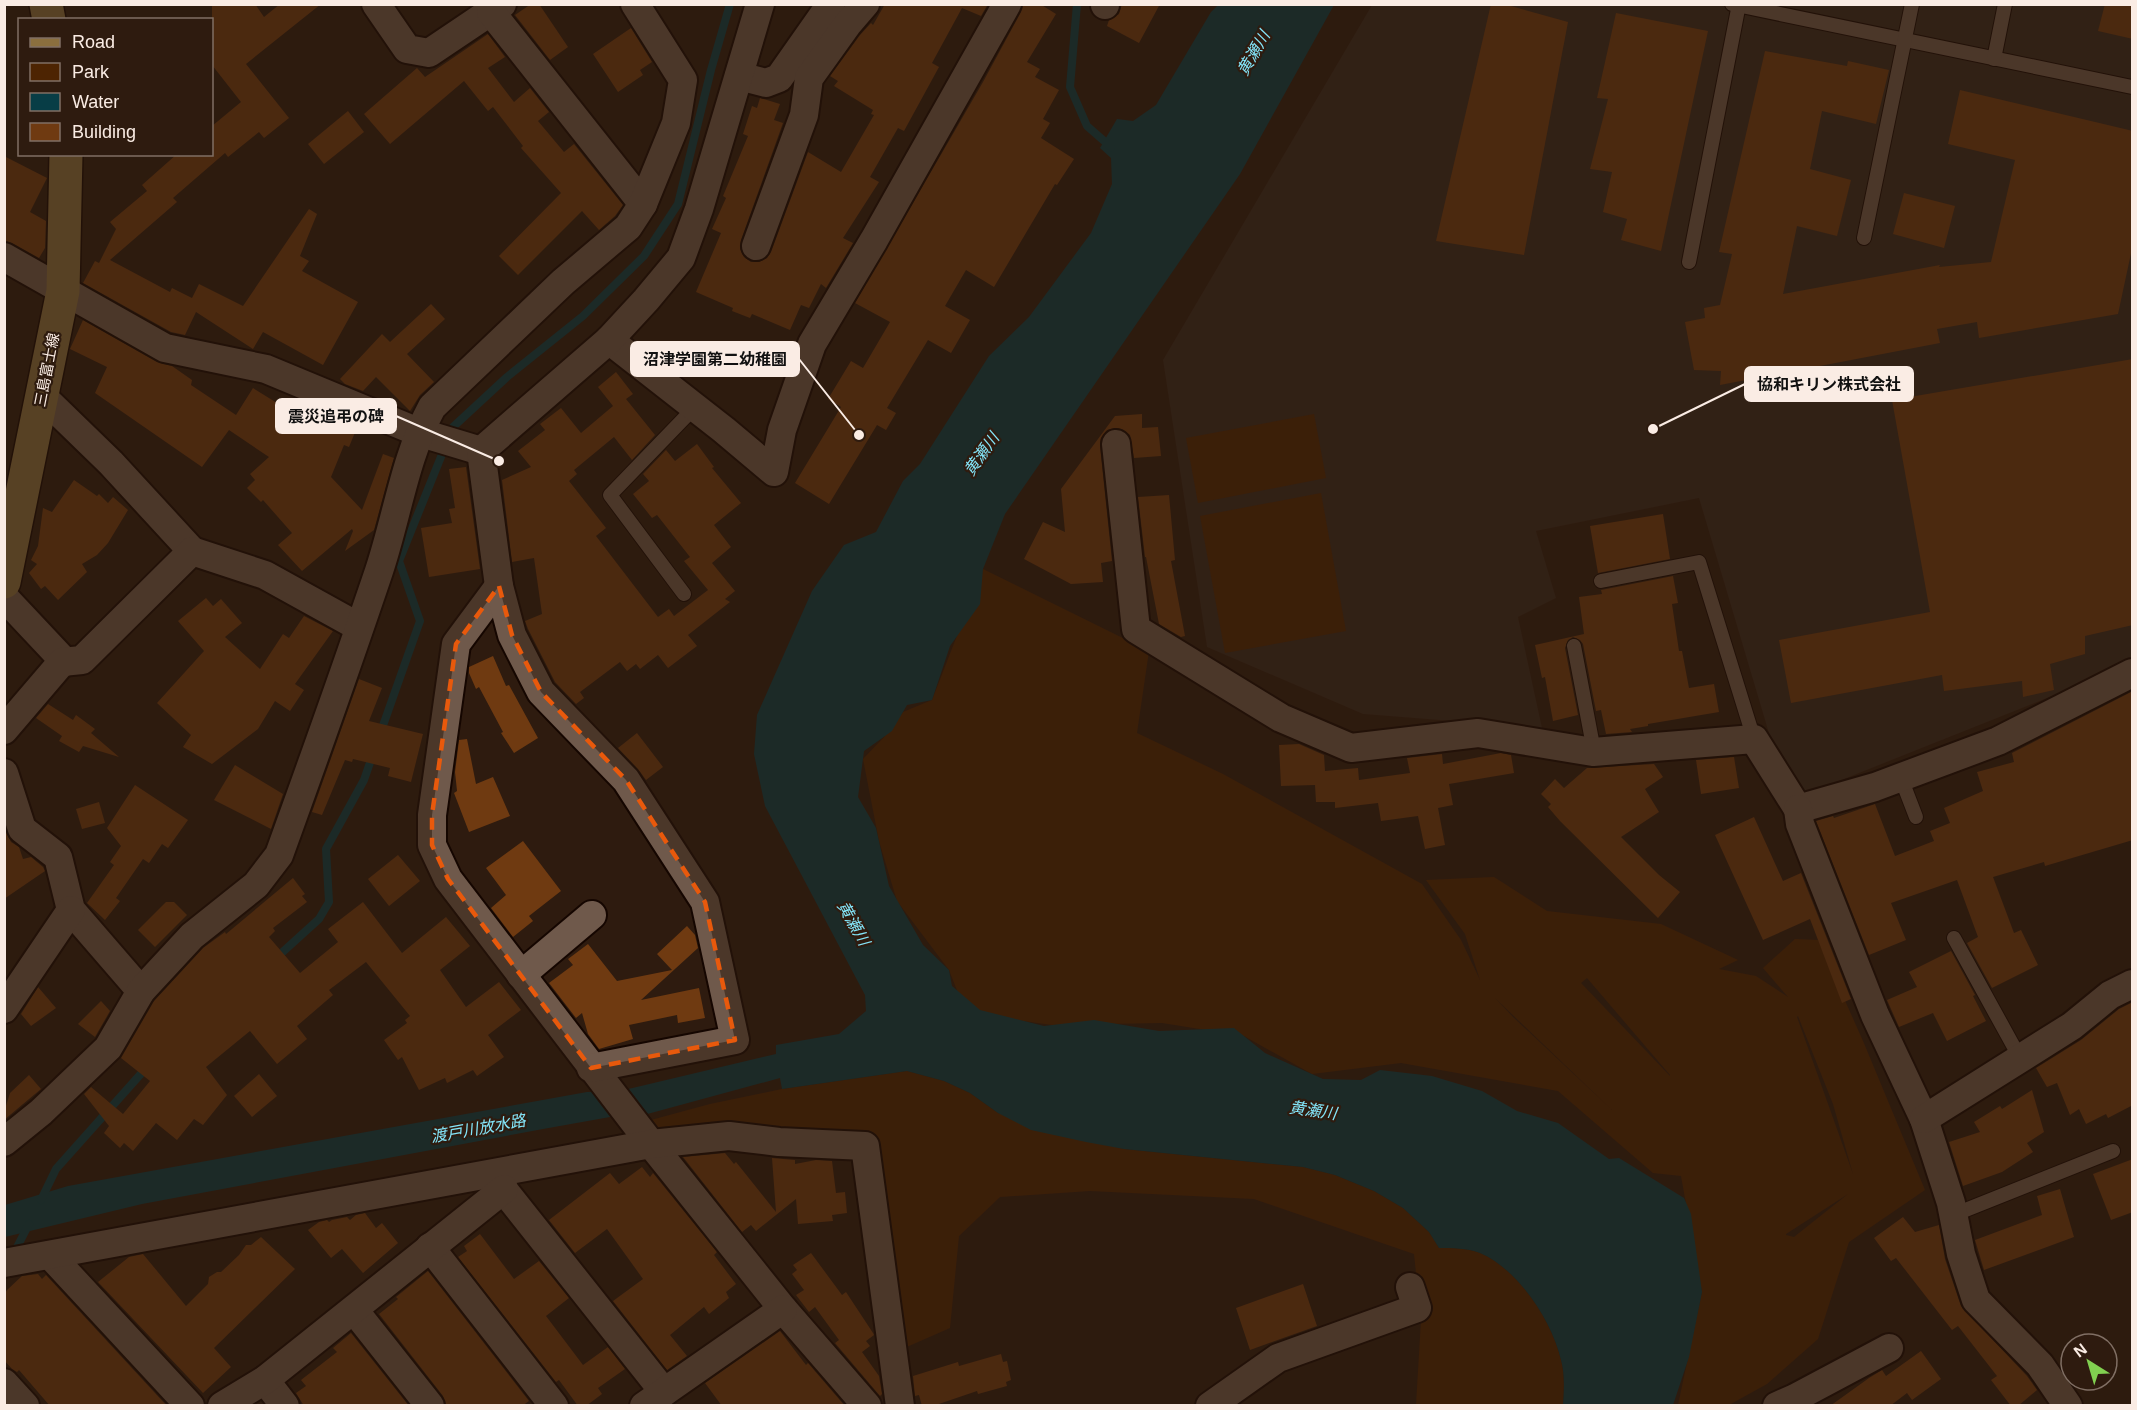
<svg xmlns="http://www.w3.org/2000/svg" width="2137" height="1410" font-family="Arial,'Noto Sans JP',sans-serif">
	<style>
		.commercial { fill: #37281d }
		.green { fill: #4d2402; fill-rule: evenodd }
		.water { fill: #073d46 }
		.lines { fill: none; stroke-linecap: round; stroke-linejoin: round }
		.stream { stroke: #073d46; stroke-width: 8 }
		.building { fill: #6f3a11 }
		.lane-casing { stroke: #150600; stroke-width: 16 }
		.street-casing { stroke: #150600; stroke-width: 32 }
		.primary-casing { stroke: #150600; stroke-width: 36 }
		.lane { stroke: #6f594b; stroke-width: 14 }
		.street { stroke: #6f594b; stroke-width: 28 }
		.primary { stroke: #8b6f3e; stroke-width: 33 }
		.marked { fill: none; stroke: #e8590c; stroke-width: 4.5; stroke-dasharray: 12 8; stroke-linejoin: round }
		.labels { text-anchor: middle; stroke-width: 4.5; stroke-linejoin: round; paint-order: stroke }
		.street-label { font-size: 15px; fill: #faece4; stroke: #2e1b0f }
		.water-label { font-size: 16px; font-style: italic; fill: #84e6fa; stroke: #2e1b0f }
		.leader { fill: none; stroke: #faece4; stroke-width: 2 }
		.callout-dot { fill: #faece4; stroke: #2e1b0f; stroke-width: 2 }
		.callout { fill: #faece4; stroke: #faece4; stroke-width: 2 }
		.callout-label { font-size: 16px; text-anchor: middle; font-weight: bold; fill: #111 }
	</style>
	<rect width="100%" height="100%" fill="#2e1b0f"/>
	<polygon class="commercial" points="1372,5 2132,5 2132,664 1804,795 1771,740 1699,498 1536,531 1556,598 1518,617 1542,728 1363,714 1207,647 1163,360"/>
	<g class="green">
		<polygon points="1314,414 1326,478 1198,503 1186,438"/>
		<polygon points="1321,493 1346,631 1225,653 1200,516"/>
		<path d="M 983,569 L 1149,651 L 1137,733 L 1223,774 L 1422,884 L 1461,940 L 1480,980 L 1465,934 L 1426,880 L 1494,877 L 1547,911 L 1661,924 L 1738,960 L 1719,969 L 1756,976 L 1788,997 L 1763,968 L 1795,939 L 1818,940 L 1863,1041 L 1925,1190 L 1849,1242 L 1818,1339 L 1767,1384 L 1729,1405 L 1678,1405 L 1702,1292 L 1681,1176 L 1653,1173 L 1558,1091 L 1401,1063 L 1312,1074 L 1244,1036 L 1162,1023 L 1052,1025 L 966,1013 L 949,970 L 897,901 L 879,841 L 863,759 L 886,735 L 903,712 L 932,700 ZM 1587,978 L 1670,1075 L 1670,1076 L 1581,983 ZM 1495,998 L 1612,1110 L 1513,1017 ZM 1798,1016 L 1833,1104 L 1853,1174 L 1797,1017 ZM 1848,1194 L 1794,1237 L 1786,1235 L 1786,1234 Z"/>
		<path d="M 907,1071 L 944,1081 L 970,1093 L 998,1113 L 1124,1149 L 1303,1167 L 1335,1175 L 1374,1191 L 1403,1208 L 1429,1232 L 1439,1248 C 1453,1248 1466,1248 1480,1253 C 1518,1269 1552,1321 1561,1360 C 1565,1374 1564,1391 1563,1405 L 1416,1405 L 1421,1320 L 1414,1254 L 1254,1199 L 1090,1191 L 1000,1197 L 959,1236 L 950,1328 L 893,1353 L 865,1146 L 668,1142 L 651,1120 L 710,1104 L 782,1089 Z"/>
	</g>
	<path class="water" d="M 1218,5 L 1334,5 L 1240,174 L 1005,514 L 983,569 L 980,604 L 950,646 L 932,700 L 907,705 L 892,731 L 864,751 L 858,797 L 876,828 L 889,886 L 923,945 L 949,970 L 952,986 L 980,1010 L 1044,1026 L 1094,1020 L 1159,1031 L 1234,1028 L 1265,1053 L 1323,1079 L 1361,1080 L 1380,1070 L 1432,1076 L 1482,1091 L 1517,1111 L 1558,1123 L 1609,1159 L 1619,1158 L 1684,1198 L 1691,1214 L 1702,1292 L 1689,1357 L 1673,1405 L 1563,1405 C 1564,1391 1565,1374 1561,1360 C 1552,1321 1518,1269 1480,1253 C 1466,1248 1453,1248 1439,1248 L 1429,1232 L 1403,1208 L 1374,1191 L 1335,1175 L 1303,1167 L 1124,1149 L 1086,1142 L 1031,1130 L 998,1113 L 970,1093 L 944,1081 L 907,1071 L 782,1089 L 780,1078 L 640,1116 L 610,1117 L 543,1129 L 142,1204 L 5,1237 L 5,1205 L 68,1186 L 587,1092 L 620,1091 L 776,1054 L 776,1045 L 839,1034 L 866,1011 L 865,995 L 765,806 L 754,754 L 757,715 L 812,591 L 844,545 L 876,532 L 903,481 L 920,464 L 989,356 L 1029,317 L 1091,233 L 1112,184 L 1111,158 L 1100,148 L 1117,119 L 1133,121 L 1156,105 L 1211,12 Z"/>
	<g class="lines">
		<g class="stream">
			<polyline points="1077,4 1070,87 1087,126 1111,147"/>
			<polyline points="380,734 420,621 399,561 453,427 507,377 583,316 644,256 678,204 711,70 730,4"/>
			<polyline points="276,958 319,919 329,902 326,849 364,780 373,754"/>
			<polyline points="41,1200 56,1169 147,1067"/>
			<polyline points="12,1252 16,1249 29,1224"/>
		</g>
	</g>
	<g class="building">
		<polygon points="212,4 255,4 264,17 280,4 321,4 246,64 289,118 264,138 259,132 228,157 225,153 173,198 177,202 110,260 170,292 172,288 192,298 199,284 243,306 309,209 317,214 300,256 309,261 302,271 358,302 323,365 263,332 253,349 196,312 185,335 171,332 83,283 95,261 99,263 116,229 110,222 147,191 142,185 177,154 212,154 212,126 241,102 212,65"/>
		<polygon points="531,4 539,4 568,47 550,60 515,15"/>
		<polygon points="885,4 988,4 981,16 962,8 932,63 939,67 904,131 898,128 870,177 879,182 843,238 853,243 826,288 821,284 809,308 801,305 790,330 752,314 750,318 732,311 733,308 696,292 721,233 712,229 726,198 723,196 748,136 743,134 752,106 757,108 760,98 780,104 774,120 783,123 741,240 740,249 744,257 751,262 759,262 767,258 771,252 808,152 841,172 874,115 871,114 873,110 834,86 838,81 830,76 860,35 871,23 873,25"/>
		<polygon points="1023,4 1040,4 1056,14 1027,62 1040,69 1035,77 1059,90 1043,119 1050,123 1041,138 1074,159 1057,185 1055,184 994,287 966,270 945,306 970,320 951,353 928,340 887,408 896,413 886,430 877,425 829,504 795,483 841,407 828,399 851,361 863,368 890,322 855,303 983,82 1021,12"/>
		<polygon points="1122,4 1160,4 1139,43 1107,26 1109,20 1119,14"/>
		<polygon points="1491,4 1504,4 1568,22 1524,255 1436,241"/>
		<polygon points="2105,4 2133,4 2133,39 2098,31"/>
		<polygon points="1616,13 1708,31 1661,251 1621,240 1627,219 1603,212 1612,172 1590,169 1608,99 1597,98"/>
		<polygon points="631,28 652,62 640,70 643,75 618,92 593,54"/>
		<polygon points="488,34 505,57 488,68 514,102 530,88 549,112 538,121 564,152 574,144 623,205 615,216 599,230 582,211 518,275 499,256 561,193 521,148 523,146 493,107 488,111 464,81 390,144 364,114 417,68 425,77"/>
		<polygon points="1765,51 1847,66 1848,61 1889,70 1876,124 1822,111 1810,169 1851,180 1837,236 1797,226 1783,294 1940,265 1939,267 1991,262 2015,160 1948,144 1960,90 2133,131 2133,244 2118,314 1979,338 1977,322 1937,329 1940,343 1720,385 1721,371 1694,370 1685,322 1705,318 1704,308 1720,305 1732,254 1719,252"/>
		<polygon points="348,111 364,132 324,164 308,144"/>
		<polygon points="4,156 47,178 30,212 46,221 45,248 39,258 12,243 4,241"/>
		<polygon points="1904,193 1955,206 1944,248 1893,234"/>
		<polygon points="431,304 445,319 407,354 434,382 420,395 410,411 376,377 363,391 345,384 340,379 382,334 390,342"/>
		<polygon points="83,320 157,362 172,366 192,380 191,385 236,415 253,388 277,403 279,400 298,411 290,427 293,429 313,408 358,425 349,447 344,445 331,477 362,510 383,454 394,458 374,530 345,551 353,531 352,529 302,571 278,545 292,533 263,500 261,502 247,488 255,480 250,474 269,457 229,430 202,467 95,393 107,367 70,349"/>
		<polygon points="2133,359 2133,625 2085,636 2085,654 2050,664 2054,690 2023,697 2022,681 1944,691 1942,675 1791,703 1779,640 1930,612 1892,400"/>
		<polygon points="616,372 633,394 626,399 655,435 632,460 614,437 574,470 577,474 569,481 606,528 596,536 658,617 669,609 674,616 708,590 684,561 690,557 657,515 652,518 633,494 649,481 643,474 666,450 675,461 697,444 714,467 712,468 741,503 714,525 731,547 712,563 735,591 725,599 730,602 688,635 697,646 668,668 658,655 640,669 636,664 627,671 620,662 580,692 584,698 576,704 555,682 528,629 525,621 542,614 534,558 512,562 502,480 531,467 518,451 545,430 540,424 561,408 581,433 613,406 598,387"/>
		<polygon points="1142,414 1142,428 1158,427 1161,456 1134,458 1130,435 1122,429 1115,428 1107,430 1101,438 1100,446 1112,561 1101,563 1103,582 1071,584 1024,559 1043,522 1065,532 1061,489 1115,416"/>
		<polygon points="466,467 480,569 429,577 421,528 452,523 449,509 455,508 449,469"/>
		<polygon points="74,480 97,496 99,494 108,503 113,497 128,510 108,543 97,555 82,564 87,572 58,600 45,586 41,589 29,573 37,564 31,560 38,546 43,508 52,512"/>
		<polygon points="1169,495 1175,560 1171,561 1185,636 1181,637 1159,624 1146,557 1145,557 1138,497"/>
		<polygon points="1663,514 1670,559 1598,573 1590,526"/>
		<polygon points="1673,576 1678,603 1672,604 1679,651 1682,651 1689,688 1714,684 1719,712 1648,724 1648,726 1630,729 1632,732 1606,734 1601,710 1596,711 1583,644 1580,640 1573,637 1568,640 1565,648 1578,715 1553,721 1545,677 1542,678 1535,645 1584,634 1579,597 1602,594 1601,590"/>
		<polygon points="206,598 213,606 221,599 242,623 225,637 260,669 283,634 289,638 304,616 333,631 295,684 304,690 290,711 275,701 258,729 212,764 183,747 191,735 157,703 204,651 178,621"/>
		<polygon points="493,656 506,686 509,685 538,738 514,753 501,733 503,732 479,687 476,689 469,673 469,667"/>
		<polygon points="359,679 382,688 369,721 423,734 411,782 388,776 390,768 353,759 352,762 345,760 322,815 312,812"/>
		<polygon points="2133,691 2133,840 2045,866 2044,862 1993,877 2014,933 2021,930 2038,965 1992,988 1967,943 1978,937 1957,880 1891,903 1906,940 1869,955 1816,821 1833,816 1834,818 1875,804 1895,856 1934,841 1930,831 1950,823 1944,808 1983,791 1977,772 2014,762 2012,753"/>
		<polygon points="48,704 73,720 76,715 95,729 91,733 119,757 83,746 79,752 59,741 62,736 36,718"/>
		<polygon points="637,733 663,767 646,780 638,769 618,748"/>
		<polygon points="467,739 476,784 493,777 510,816 469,832 454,793 457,791 455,772 459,740"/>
		<polygon points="1299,744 1324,755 1325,771 1358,768 1359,780 1410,773 1407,758 1442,754 1443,764 1501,753 1511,755 1514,773 1449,784 1453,805 1438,808 1445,845 1425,849 1418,816 1381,821 1378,803 1335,808 1335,802 1316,802 1315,785 1281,786 1279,745"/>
		<polygon points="1734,757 1739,788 1701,794 1696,760"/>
		<polygon points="1654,764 1663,777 1645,789 1659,812 1621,837 1659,875 1680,892 1658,918 1560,821 1548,807 1551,804 1541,794 1555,779 1564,788 1587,768"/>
		<polygon points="235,765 283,794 271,829 214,800"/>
		<polygon points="135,785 188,820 168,848 162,844 149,863 143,859 116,898 120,901 105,920 87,903 114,865 110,862 121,846 107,828"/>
		<polygon points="99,802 105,823 82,829 76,809"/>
		<polygon points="1754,817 1783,881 1801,873 1851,999 1842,1003 1810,919 1763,940 1715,835"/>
		<polygon points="4,828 11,842 19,847 23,859 31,857 43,867 45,871 4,899"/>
		<polygon points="523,841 561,891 529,916 533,921 513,937 491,908 506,895 486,868"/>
		<polygon points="398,855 420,881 389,906 368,879"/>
		<polygon points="293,878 305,894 302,896 307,902 273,928 275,931 269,937 300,973 338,942 328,929 363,902 402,953 446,917 470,946 440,970 466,1007 499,982 521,1010 488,1035 504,1057 477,1076 473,1070 447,1083 445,1078 419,1090 402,1057 398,1060 384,1040 407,1023 405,1020 410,1016 366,962 329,990 333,995 297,1026 307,1039 277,1064 250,1031 206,1067 227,1095 203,1125 194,1119 177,1140 156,1123 133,1151 124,1143 120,1148 104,1133 109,1126 84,1094 91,1087 123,1114 150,1081 121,1058 154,1001 203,948 225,932 226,934"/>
		<polygon points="166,902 174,902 187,915 155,947 138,930"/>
		<polygon points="687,926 695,935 698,948 641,1000 699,988 705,1018 678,1023 677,1015 629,1025 633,1039 599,1049 588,1034 582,1013 576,1018 549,983 573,965 568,959 588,944 617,981 672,970 657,954"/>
		<polygon points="1951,951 1975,995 1973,996 1986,1021 1947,1041 1933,1013 1899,1027 1887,1000 1917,987 1909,972"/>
		<polygon points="38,987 56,1008 31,1026 21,1014"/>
		<polygon points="101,1001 110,1011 95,1037 78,1024"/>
		<polygon points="2133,1002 2133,1105 2108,1118 2106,1114 2086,1124 2079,1109 2070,1115 2057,1083 2047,1087 2036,1068 2081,1040 2119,1009"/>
		<polygon points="259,1074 277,1096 252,1117 234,1096"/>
		<polygon points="29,1075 41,1089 4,1120 4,1112 10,1093"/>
		<polygon points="2032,1090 2044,1132 2027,1143 2033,1152 2002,1172 1963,1186 1949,1142 1980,1132 1974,1122 2000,1106 2002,1109"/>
		<polygon points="725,1153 734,1164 736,1162 776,1212 772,1158 795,1160 795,1164 816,1160 832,1161 836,1193 845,1192 847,1213 832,1215 833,1221 798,1224 796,1199 756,1231 751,1225 742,1232 683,1157"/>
		<polygon points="2133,1159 2133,1212 2111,1220 2093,1174"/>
		<polygon points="642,1167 650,1177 653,1173 717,1252 714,1255 736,1284 726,1292 729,1298 709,1314 704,1307 670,1335 687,1356 667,1370 613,1301 643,1279 607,1229 575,1253 549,1220 610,1173 619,1184"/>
		<polygon points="2060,1189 2074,1237 1984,1270 1975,1240 2042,1215 2037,1196"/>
		<polygon points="365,1213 376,1228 382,1223 398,1243 363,1273 342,1249 331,1258 308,1230 319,1222 327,1220 329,1222 332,1220 347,1217 350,1220 356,1215"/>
		<polygon points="1903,1217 1915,1232 1939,1225 1945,1259 1961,1306 2027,1376 2037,1390 2018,1406 2011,1406 1991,1380 1997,1376 1958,1326 1952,1330 1896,1258 1891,1261 1874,1238"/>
		<polygon points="480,1234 514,1279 539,1261 569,1298 546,1316 583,1365 608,1347 625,1369 598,1388 602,1394 586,1406 578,1406 559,1380 556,1382 458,1257 467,1251 464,1246"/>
		<polygon points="261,1237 295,1269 214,1348 231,1367 203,1393 98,1282 129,1257 143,1254 186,1306 208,1284 209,1277 217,1272 221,1272 239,1255 246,1245 251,1245"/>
		<polygon points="811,1253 842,1295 846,1292 873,1333 874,1335 866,1341 870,1346 862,1352 879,1376 882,1394 880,1396 835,1343 839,1340 815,1307 809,1312 796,1295 804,1290 792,1274 797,1270 793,1265"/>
		<polygon points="428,1271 529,1401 522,1406 446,1406 443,1396 379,1314 398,1299 396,1297"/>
		<polygon points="38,1274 42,1279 46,1275 167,1406 50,1406 19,1370 17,1372 12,1369 4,1360 4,1295 7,1290 22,1276"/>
		<polygon points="1303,1284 1317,1326 1250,1350 1236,1308"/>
		<polygon points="780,1331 806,1365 808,1363 845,1406 722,1406 705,1383"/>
		<polygon points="351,1333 409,1406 304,1406 296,1393 306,1386 301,1380 337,1352 333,1348"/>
		<polygon points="1921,1351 1941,1379 1912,1400 1907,1393 1890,1406 1830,1406 1869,1378 1882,1370 1886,1376"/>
		<polygon points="1001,1354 1003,1362 1007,1361 1011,1380 1006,1382 1007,1386 978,1394 977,1391 933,1406 922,1406 919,1395 915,1396 913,1376 958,1362 959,1366"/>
	</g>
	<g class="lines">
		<defs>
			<g id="lane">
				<polyline points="1732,4 2132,87"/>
				<polyline points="1994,59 2005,4"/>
				<polyline points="1864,238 1912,4"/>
				<polyline points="1689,262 1739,4"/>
				<polyline points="1601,581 1699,562 1754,739"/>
				<polyline points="684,594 610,495 695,407"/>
				<polyline points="1574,646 1594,751"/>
				<polyline points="1901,778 1916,817"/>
				<polyline points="1954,938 2020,1058"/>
				<polyline points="1953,1215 2113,1151"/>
			</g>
			<g id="street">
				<polyline points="376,4 407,49 429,53 502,4"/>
				<polyline points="1105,5 1105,4"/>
				<polyline points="491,12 643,204"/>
				<polyline points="739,76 766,83 779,78 831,4"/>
				<polyline points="756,246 804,115 809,78 847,25 865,4"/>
				<polyline points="4,257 165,348 266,369 418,432 481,451"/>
				<polyline points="609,340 724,430 774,472 782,430 812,344 874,240 1007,4"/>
				<polyline points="42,396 111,463 192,551"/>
				<polyline points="1116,444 1136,629 1281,718 1351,748 1478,733 1593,752 1754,739 1798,809 1875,787 1998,741 2132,673"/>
				<polyline points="499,586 456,644 432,815 432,845 448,879 651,1144 783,1309 867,1406"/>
				<polyline points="4,597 65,662"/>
				<polyline points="4,730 62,662 82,660 192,551 265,575 359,627"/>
				<polyline points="4,773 22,829 58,857 71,910 141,991"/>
				<polyline points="1798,809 1800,824 1875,1015 1924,1119 1951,1203 1961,1254 1976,1300 2040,1365 2068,1406"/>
				<polyline points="521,975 592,915"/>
				<polyline points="4,1009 71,910"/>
				<polyline points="591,1068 735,1040 705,902 626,780 541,692 512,635 499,586 481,451 609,340 646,300 681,258 699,209 760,4"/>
				<polyline points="1924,1119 2072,1026 2110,995 2132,984"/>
				<path d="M 4,1142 L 41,1112 L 108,1048 L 141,991 L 192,936 L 256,885 L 279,855 C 313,761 347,666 379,571 C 397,517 405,457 432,407 L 563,282 L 628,227 L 643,204 L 676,123 L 683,80 L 635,4"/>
				<polyline points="492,1175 664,1392"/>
				<polyline points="430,1247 554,1406"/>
				<polyline points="50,1255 190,1406"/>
				<polyline points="4,1263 651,1144 729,1136 779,1142 865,1146 900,1406"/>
				<polyline points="354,1310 430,1406"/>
				<polyline points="265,1380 285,1406"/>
				<polyline points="4,1383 25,1406"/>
				<polyline points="222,1406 265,1380 504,1189"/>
				<polyline points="644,1406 783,1309"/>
				<polyline points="1210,1406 1278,1358 1417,1308 1410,1287"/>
				<polyline points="1777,1406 1795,1398 1889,1348"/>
			</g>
			<g id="primary">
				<polyline points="46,4 49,20"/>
				<polyline points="4,582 63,291 66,154"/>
			</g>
		</defs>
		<use href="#lane" class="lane-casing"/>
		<use href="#street" class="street-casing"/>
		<use href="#primary" class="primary-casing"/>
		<use href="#lane" class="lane"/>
		<use href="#street" class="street"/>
		<use href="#primary" class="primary"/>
	</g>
	<path d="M0 0H2137V1410H0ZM 499,586 L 512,635 L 541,692 L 626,780 L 705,902 L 735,1040 L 591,1068 L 448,879 L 432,845 L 432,815 L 456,644 Z" fill="#2e1b0f" fill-opacity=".55" fill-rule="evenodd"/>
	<path class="marked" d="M 499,586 L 512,635 L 541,692 L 626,780 L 705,902 L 735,1040 L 591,1068 L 448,879 L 432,845 L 432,815 L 456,644 Z"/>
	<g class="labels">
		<g class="street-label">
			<text transform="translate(47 370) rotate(-79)" y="5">三島富士線</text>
		</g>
		<g class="water-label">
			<text transform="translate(1253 53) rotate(-60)" y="6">黄瀬川</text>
			<text transform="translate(981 454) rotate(-55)" y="6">黄瀬川</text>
			<text transform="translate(854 923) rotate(61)" y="6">黄瀬川</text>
			<text transform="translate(1313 1110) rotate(8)" y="6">黄瀬川</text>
			<text transform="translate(478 1128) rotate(-10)" y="6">渡戸川放水路</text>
		</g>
	</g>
	<path class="leader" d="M859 435L799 359M1653 429L1745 384M499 461L396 416"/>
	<g class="callout-dot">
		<circle cx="859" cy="435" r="6"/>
		<circle cx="1653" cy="429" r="6"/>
		<circle cx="499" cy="461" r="6"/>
	</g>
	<g class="callout">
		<rect x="631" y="342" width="168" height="34" rx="6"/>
		<rect x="1745" y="367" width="168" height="34" rx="6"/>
		<rect x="276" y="399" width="120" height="34" rx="6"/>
	</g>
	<g class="callout-label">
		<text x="715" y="365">沼津学園第二幼稚園</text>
		<text x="1829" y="390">協和キリン株式会社</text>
		<text x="336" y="422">震災追弔の碑</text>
	</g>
	<rect width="2137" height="1410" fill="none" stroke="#faece4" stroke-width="12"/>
	<rect x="18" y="18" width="195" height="138" fill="#2e1b0f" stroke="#806f64" stroke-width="1.5"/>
	<rect x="30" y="38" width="30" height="9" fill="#8b6f3e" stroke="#806f64" stroke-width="1.5"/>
	<text x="72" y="48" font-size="18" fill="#faece4">Road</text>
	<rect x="30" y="63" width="30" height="18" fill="#4d2402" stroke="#806f64" stroke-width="1.5"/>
	<text x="72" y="78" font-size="18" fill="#faece4">Park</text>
	<rect x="30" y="93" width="30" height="18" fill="#073d46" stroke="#806f64" stroke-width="1.5"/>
	<text x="72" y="108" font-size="18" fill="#faece4">Water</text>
	<rect x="30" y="123" width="30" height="18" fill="#6f3a11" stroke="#806f64" stroke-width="1.5"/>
	<text x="72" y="138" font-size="18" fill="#faece4">Building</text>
	<g transform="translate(2089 1362) rotate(323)"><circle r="28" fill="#2e1b0f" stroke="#806f64" stroke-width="1.5"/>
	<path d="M0-4.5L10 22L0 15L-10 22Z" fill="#81d050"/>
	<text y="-9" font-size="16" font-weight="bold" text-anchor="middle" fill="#faece4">N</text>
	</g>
</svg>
